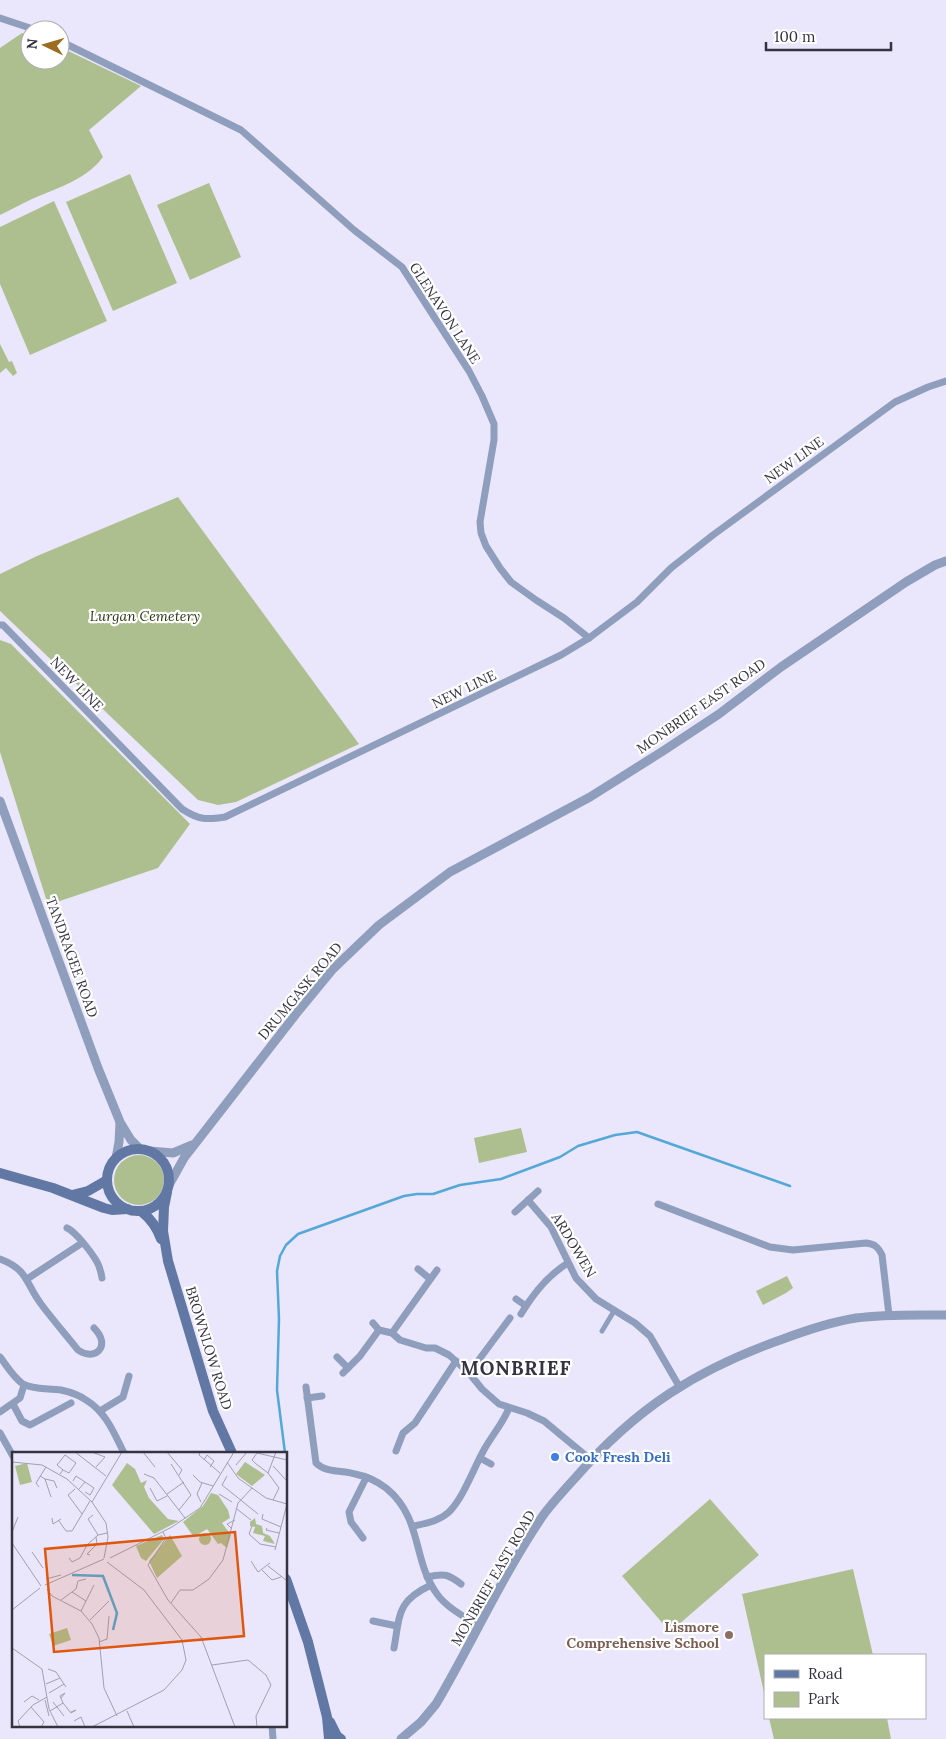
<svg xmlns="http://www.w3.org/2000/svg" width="946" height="1739" font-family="Lora,serif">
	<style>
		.green { fill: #aebf8f }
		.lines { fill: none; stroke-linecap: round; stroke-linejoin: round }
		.stream { stroke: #53a8d8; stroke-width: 2.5 }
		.pedestrian { stroke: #8e9ebc; stroke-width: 5 }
		.minor { stroke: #8e9ebc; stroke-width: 7 }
		.tertiary { stroke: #8e9ebc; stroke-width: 9 }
		.secondary { stroke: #6178a4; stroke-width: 10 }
		.shop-dot { fill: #3f7fe0; stroke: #fff; stroke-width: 2 }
		.education-dot { fill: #8d6e63; stroke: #fff; stroke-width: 2 }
		.labels { text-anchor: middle; stroke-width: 4.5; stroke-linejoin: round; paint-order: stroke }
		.street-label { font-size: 14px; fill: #353340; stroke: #fff }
		.park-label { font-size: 14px; font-style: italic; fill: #2a3513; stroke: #fff }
		.shop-label { font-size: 14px; font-weight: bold; fill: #366cbe; stroke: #fff; text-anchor: start }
		.education-label { font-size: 14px; font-weight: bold; fill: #785e54; stroke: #fff; text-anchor: end }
		.district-label { font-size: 19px; font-weight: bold; letter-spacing: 1px; fill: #353340; stroke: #fff }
		.inset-river { fill: none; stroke: #53a8d8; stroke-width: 2.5 }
		.inset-road { fill: none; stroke: #a29fb1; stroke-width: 1 }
		.view { fill: #df570f; fill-opacity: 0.15; stroke: #df570f; stroke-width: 2.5 }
		.inset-edge { fill: none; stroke: #353340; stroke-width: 2.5 }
	</style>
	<rect width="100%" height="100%" fill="#eae7fc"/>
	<g class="green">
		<path d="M 22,33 L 30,36 L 30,60 L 60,60 L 60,47 L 141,86 L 89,130 L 103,157 C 86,180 57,188 32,199 C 21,204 11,210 0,215 L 0,48 Z"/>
		<polygon points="130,174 177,283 113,311 66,202"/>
		<polygon points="209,183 241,257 190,280 157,205"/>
		<polygon points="54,201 107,321 30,355 0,284 0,227"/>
		<polygon points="0,344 9,362 12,361 17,373 13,376 6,368 0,373"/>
		<polygon points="178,497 359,744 236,802 218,805 198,800 0,611 0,574 37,556"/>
		<polygon points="0,640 11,644 190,824 158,868 48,905 0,752"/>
		<polygon points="521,1128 527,1152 479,1163 474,1138"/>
		<circle cx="139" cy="1180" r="25"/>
		<polygon points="787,1276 793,1288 786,1293 763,1305 756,1291"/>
		<polygon points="710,1499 759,1555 670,1632 622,1576"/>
		<polygon points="853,1569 873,1655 765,1655 765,1697 742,1594"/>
		<polygon points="769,1718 887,1718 891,1739 774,1739"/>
	</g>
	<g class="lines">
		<polyline class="stream" points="285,1453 277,1390 279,1319 277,1271 280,1256 286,1245 298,1234 404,1196 417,1194 433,1194 460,1185 501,1179 560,1157 578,1146 615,1135 637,1132 790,1186"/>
		<polyline class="pedestrian" points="602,1331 614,1311"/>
		<g class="minor">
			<polyline points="0,18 36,30"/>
			<polyline points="60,41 241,130 354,230 402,267 469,371 482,396 494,424 494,440 480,522 481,533 486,546 500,568 511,582 536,600 564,618 589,638"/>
			<path d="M 0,625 L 3,625 L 182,809 C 199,820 206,820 225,817 L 561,655 L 589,638 L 637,602 L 671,568 L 713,535 L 895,402 L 928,387 L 946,381"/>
			<polyline points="528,1200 551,1227 576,1278 596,1299 635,1323 650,1336 679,1386"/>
			<path d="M 658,1204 L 770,1247 L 793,1250 L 866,1243 C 875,1244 878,1247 882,1255 L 889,1315"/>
			<polyline points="515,1212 538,1191"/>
			<path d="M 67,1228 C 76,1232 92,1253 97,1262 C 100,1267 101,1272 102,1278"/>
			<path d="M 0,1259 C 29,1270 25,1283 41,1304 C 53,1320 66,1335 78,1350 C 95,1362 112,1346 94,1328"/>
			<polyline points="418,1269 429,1278"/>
			<polyline points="27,1279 82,1243"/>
			<polyline points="516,1299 526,1306"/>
			<path d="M 521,1314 C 533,1294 548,1275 568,1263"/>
			<polyline points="373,1323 379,1330 392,1333 400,1340 426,1348 435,1348 449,1355 469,1373 482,1389 499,1404 527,1413 544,1421 591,1460"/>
			<polyline points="392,1333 437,1270"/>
			<path d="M 0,1357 C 7,1366 13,1377 23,1384 C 33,1390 49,1388 61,1390 C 70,1392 79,1395 86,1400 C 106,1412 114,1433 124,1453"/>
			<polyline points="337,1357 348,1368"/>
			<polyline points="343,1373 360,1356 379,1330"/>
			<polyline points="469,1373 510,1318"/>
			<path d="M 306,1387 L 316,1463 C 326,1473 342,1470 355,1474 C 366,1476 378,1482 386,1488 C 423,1518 412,1560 437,1594 C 447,1608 465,1617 479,1626"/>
			<polyline points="307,1398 322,1396"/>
			<polyline points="13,1404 22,1421 30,1425 71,1403"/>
			<polyline points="100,1411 123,1397 129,1376"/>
			<polyline points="0,1412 20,1398 24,1385"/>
			<polyline points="0,1433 14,1458"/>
			<polyline points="396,1451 403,1433 415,1423 456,1361"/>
			<polyline points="480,1458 491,1464"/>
			<path d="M 414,1526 C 427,1523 439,1521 449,1512 C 464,1497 474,1467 485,1448 C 493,1434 503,1423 509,1408"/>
			<polyline points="363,1538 351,1522 349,1512 366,1478"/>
			<path d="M 427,1577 C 444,1573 448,1574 461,1584"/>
			<polyline points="373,1621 397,1626"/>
			<path d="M 394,1648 C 400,1614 397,1601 431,1585"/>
			<polyline points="272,1725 273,1739"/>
		</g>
		<g class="tertiary">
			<polyline points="0,801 98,1068 120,1122 131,1140 140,1149"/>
			<polyline points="150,1151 173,1153 192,1145"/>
			<polyline points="116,1158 119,1142 120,1123"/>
			<polyline points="169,1185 184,1158 296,1014 333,969 379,925 450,872 590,797 663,751 719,714 781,667 906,582 935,565 946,561"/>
			<path d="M 401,1739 L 421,1722 L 436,1704 C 473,1641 503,1574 544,1514 C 554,1501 565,1489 576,1477 C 636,1408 697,1369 783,1339 C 807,1330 831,1322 856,1318 C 885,1314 916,1315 946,1315"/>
		</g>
		<g class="secondary">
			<circle cx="138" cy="1180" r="31"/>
			<polyline points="0,1173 53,1188 104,1208 112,1210 127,1209"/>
			<polyline points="167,1192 164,1207 163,1231 168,1261 213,1411 232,1453"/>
			<polyline points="72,1195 88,1191 107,1180"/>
			<path d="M 141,1211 C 151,1219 157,1227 161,1239"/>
			<polyline points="286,1579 308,1642 327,1717 329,1739"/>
			<polyline points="330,1722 337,1736 341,1739"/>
		</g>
	</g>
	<circle class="shop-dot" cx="555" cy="1457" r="5"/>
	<circle class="education-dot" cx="729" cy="1635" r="5"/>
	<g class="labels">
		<g class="street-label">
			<text transform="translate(445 313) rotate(57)" y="5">GLENAVON LANE</text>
			<text transform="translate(794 460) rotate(-36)" y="5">NEW LINE</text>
			<text transform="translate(77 684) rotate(46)" y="5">NEW LINE</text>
			<text transform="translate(464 689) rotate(-26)" y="5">NEW LINE</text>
			<text transform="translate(701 706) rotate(-35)" y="5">MONBRIEF EAST ROAD</text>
			<text transform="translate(72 957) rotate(70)" y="5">TANDRAGEE ROAD</text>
			<text transform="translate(300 991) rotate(-50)" y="5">DRUMGASK ROAD</text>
			<text transform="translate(574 1245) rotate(59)" y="5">ARDOWEN</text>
			<text transform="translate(209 1348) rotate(73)" y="5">BROWNLOW ROAD</text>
			<text transform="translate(493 1578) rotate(-60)" y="5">MONBRIEF EAST ROAD</text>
		</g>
		<g class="park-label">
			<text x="145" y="621">Lurgan Cemetery</text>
		</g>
		<g class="shop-label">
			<text x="565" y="1462">Cook Fresh Deli</text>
		</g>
		<g class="education-label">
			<text x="719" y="1632">Lismore<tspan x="719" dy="16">Comprehensive School</tspan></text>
		</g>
		<g class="district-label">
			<text x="516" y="1375">MONBRIEF</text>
		</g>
	</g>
	<g transform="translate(12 1452)">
		<rect width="275" height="275" fill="#eae7fc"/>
		<path d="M 233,10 L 253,23 L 240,34 L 224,22 ZM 15,11 L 20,30 L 8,33 L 3,14 ZM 115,11 L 123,17 L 129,31 L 135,28 L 132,35 L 137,46 L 156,67 L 167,69 L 142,82 L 100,33 ZM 199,41 L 206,43 L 216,58 L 218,66 L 210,71 L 219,83 L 215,96 L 209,91 L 206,92 L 195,77 L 182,85 L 171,70 L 191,54 ZM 243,66 L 244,72 L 250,74 L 251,81 L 258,84 L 263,92 L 251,89 L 253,84 L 241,81 L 243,75 L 238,74 L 238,70 ZM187 87a6 6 0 1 1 12 0a6 6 0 1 1-12 0ZM 150,83 L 152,87 L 134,109 L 129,106 L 124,94 ZM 158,83 L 170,104 L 145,126 L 137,109 ZM 55,176 L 59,188 L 41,194 L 37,182 Z" fill="#aebf8f"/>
		<path class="inset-river" d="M 60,123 L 91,124 L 105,161 L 101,178"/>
		<path class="inset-road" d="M 63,0 L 94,24M 80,0 L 93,5 L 84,15M 131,0 L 143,15M 155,0 L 170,18 L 167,23M 188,0 L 187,3 L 208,21M 192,8 L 195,3 L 202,9 L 198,15M 0,10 L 30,13 L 55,27 L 80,50M 215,10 L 226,26 L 254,46 L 275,52M 243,11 L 256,21 L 267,36 L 261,48M 243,11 L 240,8 L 245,1 L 275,8M 159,12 L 179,43 L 167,58M 224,13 L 235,0M 261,14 L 275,29M 256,21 L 264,0M 48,22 L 51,18 L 57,21 L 64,11 L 53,3 L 45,13 L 51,18M 132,22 L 142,26 L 173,66M 181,23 L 188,30 L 201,34M 28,24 L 33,27 L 39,45M 215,24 L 210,33 L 246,62M 33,27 L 42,29 L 45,36M 61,29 L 64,24 L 73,30 L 67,37M 73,30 L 82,36 L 78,43 L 73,40M 27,35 L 24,31 L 34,15M 138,36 L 145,49 L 155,44M 63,37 L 56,43 L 70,62M 155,42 L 172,30M 207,42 L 220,50M 189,50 L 185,42 L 190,31M 225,57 L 239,68M 251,62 L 250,67 L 269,75M 81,63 L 76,67 L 86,83M 40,66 L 41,72 L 49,67M 47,69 L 54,79 L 60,79 L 78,49M 240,74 L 237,82 L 248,92 L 264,95M 255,76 L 254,78 L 267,81M 220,77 L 215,72 L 223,68M 0,80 L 6,65M 151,80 L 154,86 L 136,113 L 156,148 L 189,185 L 223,275M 0,91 L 29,134M 263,98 L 275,52M 20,100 L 31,116M 78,103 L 75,102 L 85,92 L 84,85M 57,106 L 60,110 L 68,106 L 75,93 L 86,83 L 95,81M 92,106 L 96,85 L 94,71 L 80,50 L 110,0M 98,106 L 160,75 L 188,56 L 222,0M 239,109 L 246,120 L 258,111M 256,114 L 274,128M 250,118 L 260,128 L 269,125M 34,127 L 49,123M 33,133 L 92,107M 35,137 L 40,144 L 69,159 L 80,172 L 87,186 L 92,236 L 105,264M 60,140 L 74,149M 49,148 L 64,137 L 66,129 L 74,127M 159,151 L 168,138 L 181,138 L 197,127 L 211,108 L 226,51 L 240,36M 0,158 L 28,136M 69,159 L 82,133M 78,168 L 97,149M 87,190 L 95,187 L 97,164M 0,196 L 30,217 L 37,257 L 46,275M 200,213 L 236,208 L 254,223 L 259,233 L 244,264 L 245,275M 36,217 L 44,220 L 54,235M 34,232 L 48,226M 37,241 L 52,232M 49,246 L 53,241 L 48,244 L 51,251M 33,248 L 37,264M 12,250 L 20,244 L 27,248M 41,250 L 52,264M 19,255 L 32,270 L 29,275M 38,259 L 51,251 L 59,261 L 64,258 L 59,260M 115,259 L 122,275M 62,269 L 69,265 L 73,275M 8,275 L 6,269 L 21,253 L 35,245M 80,275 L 152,238 L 170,218 L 174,208 L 170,188 L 132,138 L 95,110"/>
		<path class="view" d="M 223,80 L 232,184 L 42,200 L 33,97 Z"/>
		<rect width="275" height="275" class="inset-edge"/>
	</g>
	<rect x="764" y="1654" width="162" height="65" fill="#ffffff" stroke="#aeadb3"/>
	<rect x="774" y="1670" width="25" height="8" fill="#6178a4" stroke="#aeadb3"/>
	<text x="808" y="1679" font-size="15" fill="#353340">Road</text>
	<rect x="774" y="1692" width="25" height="15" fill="#aebf8f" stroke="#aeadb3"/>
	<text x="808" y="1704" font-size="15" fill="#353340">Park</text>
	<g transform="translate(45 45) rotate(275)"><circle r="24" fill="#ffffff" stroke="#aeadb3"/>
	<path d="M0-4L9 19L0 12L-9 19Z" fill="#9c6c1f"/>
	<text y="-8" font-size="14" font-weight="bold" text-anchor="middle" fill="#353340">N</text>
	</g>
	<path d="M766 42v8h125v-8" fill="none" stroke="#353340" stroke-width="2.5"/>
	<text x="774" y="42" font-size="15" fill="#353340" stroke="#ffffff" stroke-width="4" paint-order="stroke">100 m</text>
</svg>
